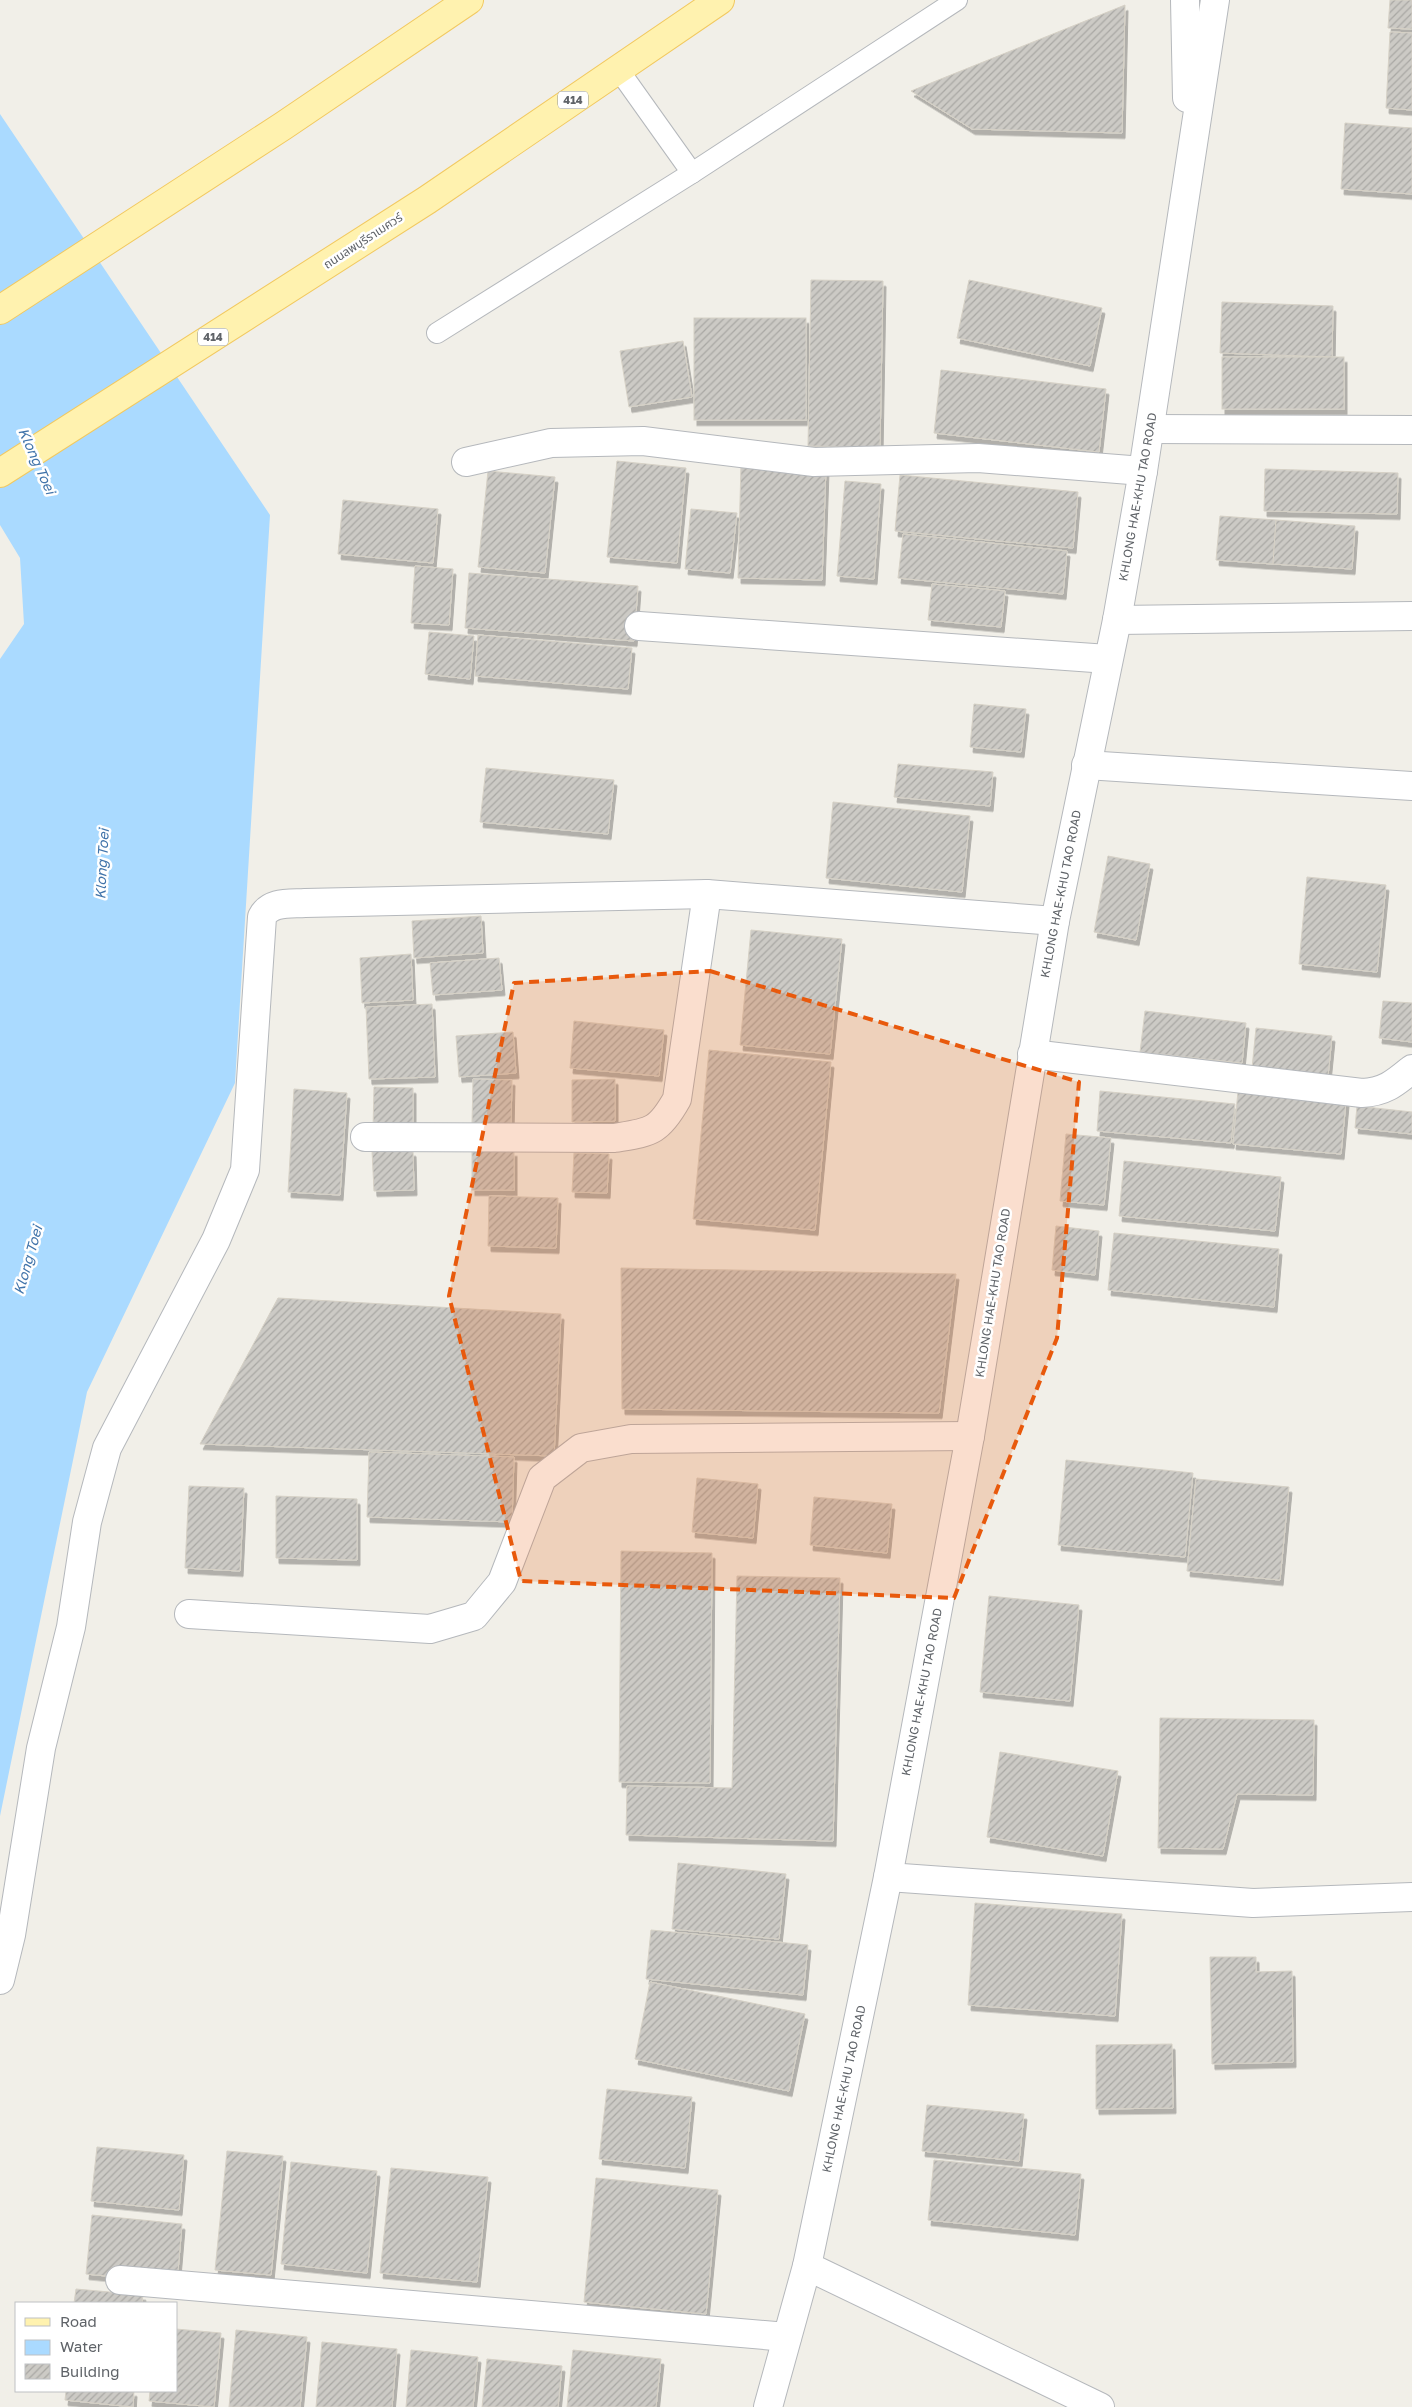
<svg xmlns="http://www.w3.org/2000/svg" width="1412" height="2407" font-family="'Golos Text','Noto Sans Thai',sans-serif">
	<style>
		.water { fill: #aadaff }
		.building { fill: url(#building-hatch); stroke: #d6d1c6; filter: url(#shadow) }
		.lines { fill: none; stroke-linecap: round; stroke-linejoin: round }
		.service-casing { stroke: #b5b8bc; stroke-width: 22 }
		.minor-casing { stroke: #b5b8bc; stroke-width: 30 }
		.tertiary-casing { stroke: #b5b8bc; stroke-width: 30 }
		.primary-casing { stroke: #f2c960; stroke-width: 30 }
		.service { stroke: #fff; stroke-width: 20 }
		.minor { stroke: #fff; stroke-width: 28 }
		.tertiary { stroke: #fff; stroke-width: 28 }
		.primary { stroke: #fff2af; stroke-width: 28 }
		.marked { fill: #e8590c; fill-opacity: 0.2; stroke: #e8590c; stroke-width: 4; stroke-dasharray: 10 6; stroke-linejoin: round }
		.labels { text-anchor: middle; stroke-width: 5; stroke-linejoin: round; paint-order: stroke }
		.shield { fill: #fff; stroke: #8f9295; stroke-width: 1 }
		.shield-label { font-size: 11px; font-weight: bold; fill: #5f6368 }
		.street-label { font-size: 12px; fill: #5f6368; stroke: #fff }
		.water-label { font-size: 14px; font-style: italic; fill: #4174aa; stroke: #fff }
	</style>
	<defs>
		<pattern id="building-hatch" width="6" height="6" patternUnits="userSpaceOnUse" patternTransform="scale(1.25)"><rect width="6" height="6" fill="#cccac5"/><path d="M-1 1l2-2M0 6l6-6M5 7l2-2" fill="none" stroke="#a9a8a4"/></pattern>
		<filter id="shadow"><feDropShadow dx="3" dy="5.5" stdDeviation="0" flood-color="#0004"/></filter>
	</defs>
	<rect width="100%" height="100%" fill="#f1efe8"/>
	<polygon class="water" points="0,114 270,515 235,1083 87,1392 0,1816 0,659 24,624 20,558 0,525"/>
	<g class="building">
		<polygon points="1390,0 1412,0 1412,29 1388,28"/>
		<polygon points="1125,5 1122,133 972,129 911,91"/>
		<polygon points="1390,32 1412,33 1412,110 1386,108"/>
		<polygon points="1345,123 1412,128 1412,194 1341,189"/>
		<polygon points="811,280 883,281 880,447 808,446"/>
		<polygon points="969,280 1102,308 1090,366 957,338"/>
		<polygon points="1222,302 1333,306 1332,357 1220,353"/>
		<rect x="694" y="318" width="112" height="102"/>
		<polygon points="683,341 692,397 629,407 620,351"/>
		<rect x="1222" y="357" width="122" height="52"/>
		<polygon points="941,370 1106,389 1099,452 934,433"/>
		<polygon points="617,461 686,468 677,563 607,557"/>
		<polygon points="741,464 826,467 822,580 738,578"/>
		<polygon points="1265,469 1398,473 1397,514 1264,511"/>
		<polygon points="488,471 555,477 545,573 478,567"/>
		<polygon points="900,475 1078,492 1073,548 895,531"/>
		<polygon points="845,481 881,484 874,579 837,576"/>
		<polygon points="343,500 438,509 433,563 338,554"/>
		<polygon points="691,509 737,513 730,573 685,569"/>
		<polygon points="1220,516 1276,520 1273,564 1216,560"/>
		<polygon points="1276,520 1355,526 1352,569 1273,564"/>
		<polygon points="903,534 1067,551 1063,594 898,578"/>
		<polygon points="415,566 453,569 449,625 411,623"/>
		<polygon points="469,573 638,586 634,641 465,628"/>
		<polygon points="932,584 1005,591 1001,627 928,620"/>
		<polygon points="429,632 474,636 470,679 425,674"/>
		<polygon points="478,635 632,648 628,689 475,676"/>
		<polygon points="974,704 1026,709 1021,752 970,747"/>
		<polygon points="898,764 993,772 990,806 894,797"/>
		<polygon points="486,768 614,780 608,834 480,822"/>
		<polygon points="833,802 970,816 962,892 826,878"/>
		<polygon points="1108,856 1150,864 1136,940 1094,932"/>
		<polygon points="1307,877 1386,885 1377,972 1299,964"/>
		<polygon points="481,916 483,953 414,958 412,921"/>
		<polygon points="751,930 842,939 830,1054 740,1045"/>
		<polygon points="411,954 413,1000 362,1003 360,958"/>
		<polygon points="499,958 502,990 433,995 430,963"/>
		<polygon points="1383,1001 1412,1003 1412,1042 1379,1038"/>
		<polygon points="432,1004 435,1077 369,1079 366,1007"/>
		<polygon points="1145,1011 1246,1023 1242,1063 1140,1052"/>
		<polygon points="574,1021 664,1030 659,1076 570,1068"/>
		<polygon points="1256,1028 1332,1036 1328,1076 1252,1068"/>
		<polygon points="513,1032 516,1073 459,1077 456,1036"/>
		<polygon points="709,1050 831,1062 815,1230 693,1219"/>
		<polygon points="473,1079 512,1080 511,1124 472,1123"/>
		<polygon points="615,1079 615,1121 572,1122 572,1080"/>
		<polygon points="374,1087 413,1088 413,1128 373,1128"/>
		<polygon points="294,1089 347,1093 340,1195 288,1192"/>
		<polygon points="1100,1091 1235,1104 1231,1143 1097,1131"/>
		<polygon points="1238,1091 1346,1101 1341,1154 1233,1144"/>
		<polygon points="1357,1106 1412,1112 1412,1134 1355,1128"/>
		<polygon points="1066,1134 1111,1138 1104,1205 1060,1201"/>
		<polygon points="372,1151 413,1151 414,1190 374,1191"/>
		<rect x="472" y="1151" width="42" height="39"/>
		<polygon points="574,1153 609,1154 607,1193 572,1192"/>
		<polygon points="1124,1161 1281,1177 1275,1231 1119,1216"/>
		<polygon points="489,1196 558,1198 556,1248 488,1246"/>
		<polygon points="1056,1226 1099,1231 1095,1275 1052,1270"/>
		<polygon points="1114,1233 1279,1249 1274,1307 1108,1290"/>
		<polygon points="621,1268 956,1274 939,1413 622,1409"/>
		<polygon points="278,1298 561,1314 554,1456 200,1444"/>
		<polygon points="369,1452 514,1457 512,1522 367,1517"/>
		<polygon points="1066,1460 1193,1473 1185,1557 1058,1545"/>
		<polygon points="697,1478 758,1484 753,1538 692,1532"/>
		<polygon points="1196,1479 1289,1487 1280,1580 1187,1571"/>
		<polygon points="189,1486 244,1488 240,1571 185,1568"/>
		<polygon points="276,1496 357,1499 357,1560 276,1558"/>
		<polygon points="814,1497 892,1504 887,1553 810,1545"/>
		<polygon points="621,1551 712,1553 710,1783 619,1782"/>
		<polygon points="737,1576 840,1578 833,1841 626,1835 627,1786 732,1788"/>
		<polygon points="989,1596 1079,1605 1070,1701 980,1692"/>
		<polygon points="1160,1718 1314,1720 1313,1795 1237,1794 1223,1849 1158,1848"/>
		<polygon points="1000,1752 1118,1771 1103,1856 987,1837"/>
		<polygon points="678,1863 786,1874 779,1939 672,1929"/>
		<polygon points="975,1903 1122,1914 1115,2016 968,2005"/>
		<polygon points="651,1930 808,1945 803,1995 646,1979"/>
		<polygon points="1210,1957 1256,1957 1256,1972 1292,1971 1293,2062 1212,2064"/>
		<polygon points="650,1982 805,2014 789,2091 635,2059"/>
		<polygon points="1172,2044 1173,2108 1096,2109 1096,2045"/>
		<polygon points="607,2089 692,2097 685,2168 599,2159"/>
		<polygon points="927,2105 1024,2114 1019,2161 922,2151"/>
		<polygon points="97,2147 184,2155 179,2210 91,2201"/>
		<polygon points="227,2151 283,2156 271,2275 215,2270"/>
		<polygon points="934,2160 1081,2174 1075,2235 928,2220"/>
		<polygon points="291,2162 377,2171 367,2273 281,2264"/>
		<polygon points="391,2168 488,2177 477,2282 380,2273"/>
		<polygon points="596,2178 718,2190 706,2314 584,2302"/>
		<polygon points="92,2215 182,2224 177,2283 86,2274"/>
		<polygon points="76,2289 143,2295 142,2303 74,2303"/>
		<polygon points="176,2329 221,2333 214,2407 149,2401 150,2391 176,2391"/>
		<polygon points="236,2330 307,2337 300,2407 229,2407"/>
		<polygon points="322,2342 397,2349 392,2407 316,2407"/>
		<polygon points="411,2350 478,2357 473,2407 406,2407"/>
		<polygon points="573,2350 661,2359 656,2407 567,2407"/>
		<polygon points="487,2359 562,2366 558,2407 482,2407"/>
		<polygon points="66,2391 134,2391 133,2407 65,2400"/>
	</g>
	<g class="lines">
		<defs>
			<g id="service">
				<polyline points="618,69 692,173"/>
				<polyline points="437,333 692,173 957,0"/>
			</g>
			<g id="minor">
				<polyline points="1150,429 1412,430"/>
				<polyline points="466,462 551,443 643,441 814,462 978,458 1143,471"/>
				<polyline points="1117,620 1412,616"/>
				<polyline points="639,626 1108,659"/>
				<polyline points="1086,765 1412,786"/>
				<path d="M 1032,1054 L 1362,1093 C 1385,1092 1395,1083 1412,1069"/>
				<path d="M 365,1137 L 614,1138 C 650,1132 658,1133 677,1099 L 707,894"/>
				<polyline points="189,1614 430,1629 474,1616 502,1582 542,1478 581,1448 631,1439 970,1436"/>
				<polyline points="888,1877 1253,1903 1412,1897"/>
				<path d="M 0,1980 L 11,1935 L 41,1748 L 71,1627 L 87,1522 L 107,1448 L 216,1240 L 245,1170 L 262,917 C 270,901 290,904 305,903 L 707,894 L 1055,921"/>
				<polyline points="807,2266 1100,2407"/>
				<polyline points="120,2280 787,2337"/>
			</g>
			<g id="tertiary">
				<polyline points="1185,0 1187,98"/>
				<polyline points="768,2407 807,2266 888,1877 970,1436 1055,921 1117,620 1143,471 1215,0"/>
			</g>
			<g id="primary">
				<polyline points="0,310 283,126 469,0"/>
				<polyline points="0,473 427,200 720,0"/>
			</g>
		</defs>
		<use href="#service" class="service-casing"/>
		<use href="#minor" class="minor-casing"/>
		<use href="#tertiary" class="tertiary-casing"/>
		<use href="#primary" class="primary-casing"/>
		<use href="#service" class="service"/>
		<use href="#minor" class="minor"/>
		<use href="#tertiary" class="tertiary"/>
		<use href="#primary" class="primary"/>
	</g>
	<path class="marked" d="M 710,971 L 1079,1082 L 1057,1338 L 954,1598 L 521,1581 L 449,1296 L 514,983 Z"/>
	<g class="labels">
		<g class="shield">
			<rect x="558" y="91.5" width="30" height="17" rx="4"/>
			<rect x="198" y="328.5" width="30" height="17" rx="4"/>
		</g>
		<g class="shield-label">
			<text x="573" y="104">414</text>
			<text x="213" y="341">414</text>
		</g>
		<g class="street-label">
			<text transform="translate(363 241) rotate(-33)" y="4">ถนนลพบุรีราเมศวร์</text>
			<text transform="translate(1138 497) rotate(-80)" y="4">KHLONG HAE-KHU TAO ROAD</text>
			<text transform="translate(1061 894) rotate(-79)" y="4">KHLONG HAE-KHU TAO ROAD</text>
			<text transform="translate(993 1293) rotate(-81)" y="4">KHLONG HAE-KHU TAO ROAD</text>
			<text transform="translate(922 1692) rotate(-79)" y="4">KHLONG HAE-KHU TAO ROAD</text>
			<text transform="translate(844 2089) rotate(-78)" y="4">KHLONG HAE-KHU TAO ROAD</text>
		</g>
		<g class="water-label">
			<text transform="translate(37 461) rotate(66)" y="5">Klong Toei</text>
			<text transform="translate(102 864) rotate(-87)" y="5">Klong Toei</text>
			<text transform="translate(28 1260) rotate(-74)" y="5">Klong Toei</text>
		</g>
	</g>
	<rect x="15" y="2302" width="162" height="90" fill="#ffffff" stroke="#bfc1c3"/>
	<rect x="25" y="2318" width="25" height="8" fill="#fff2af" stroke="#bfc1c3"/>
	<text x="60" y="2327" font-size="15" fill="#5f6368">Road</text>
	<rect x="25" y="2340" width="25" height="15" fill="#aadaff" stroke="#bfc1c3"/>
	<text x="60" y="2352" font-size="15" fill="#5f6368">Water</text>
	<rect x="25" y="2364" width="25" height="15" fill="url(#building-hatch)" stroke="#bfc1c3"/>
	<text x="60" y="2377" font-size="15" fill="#5f6368">Building</text>
</svg>
